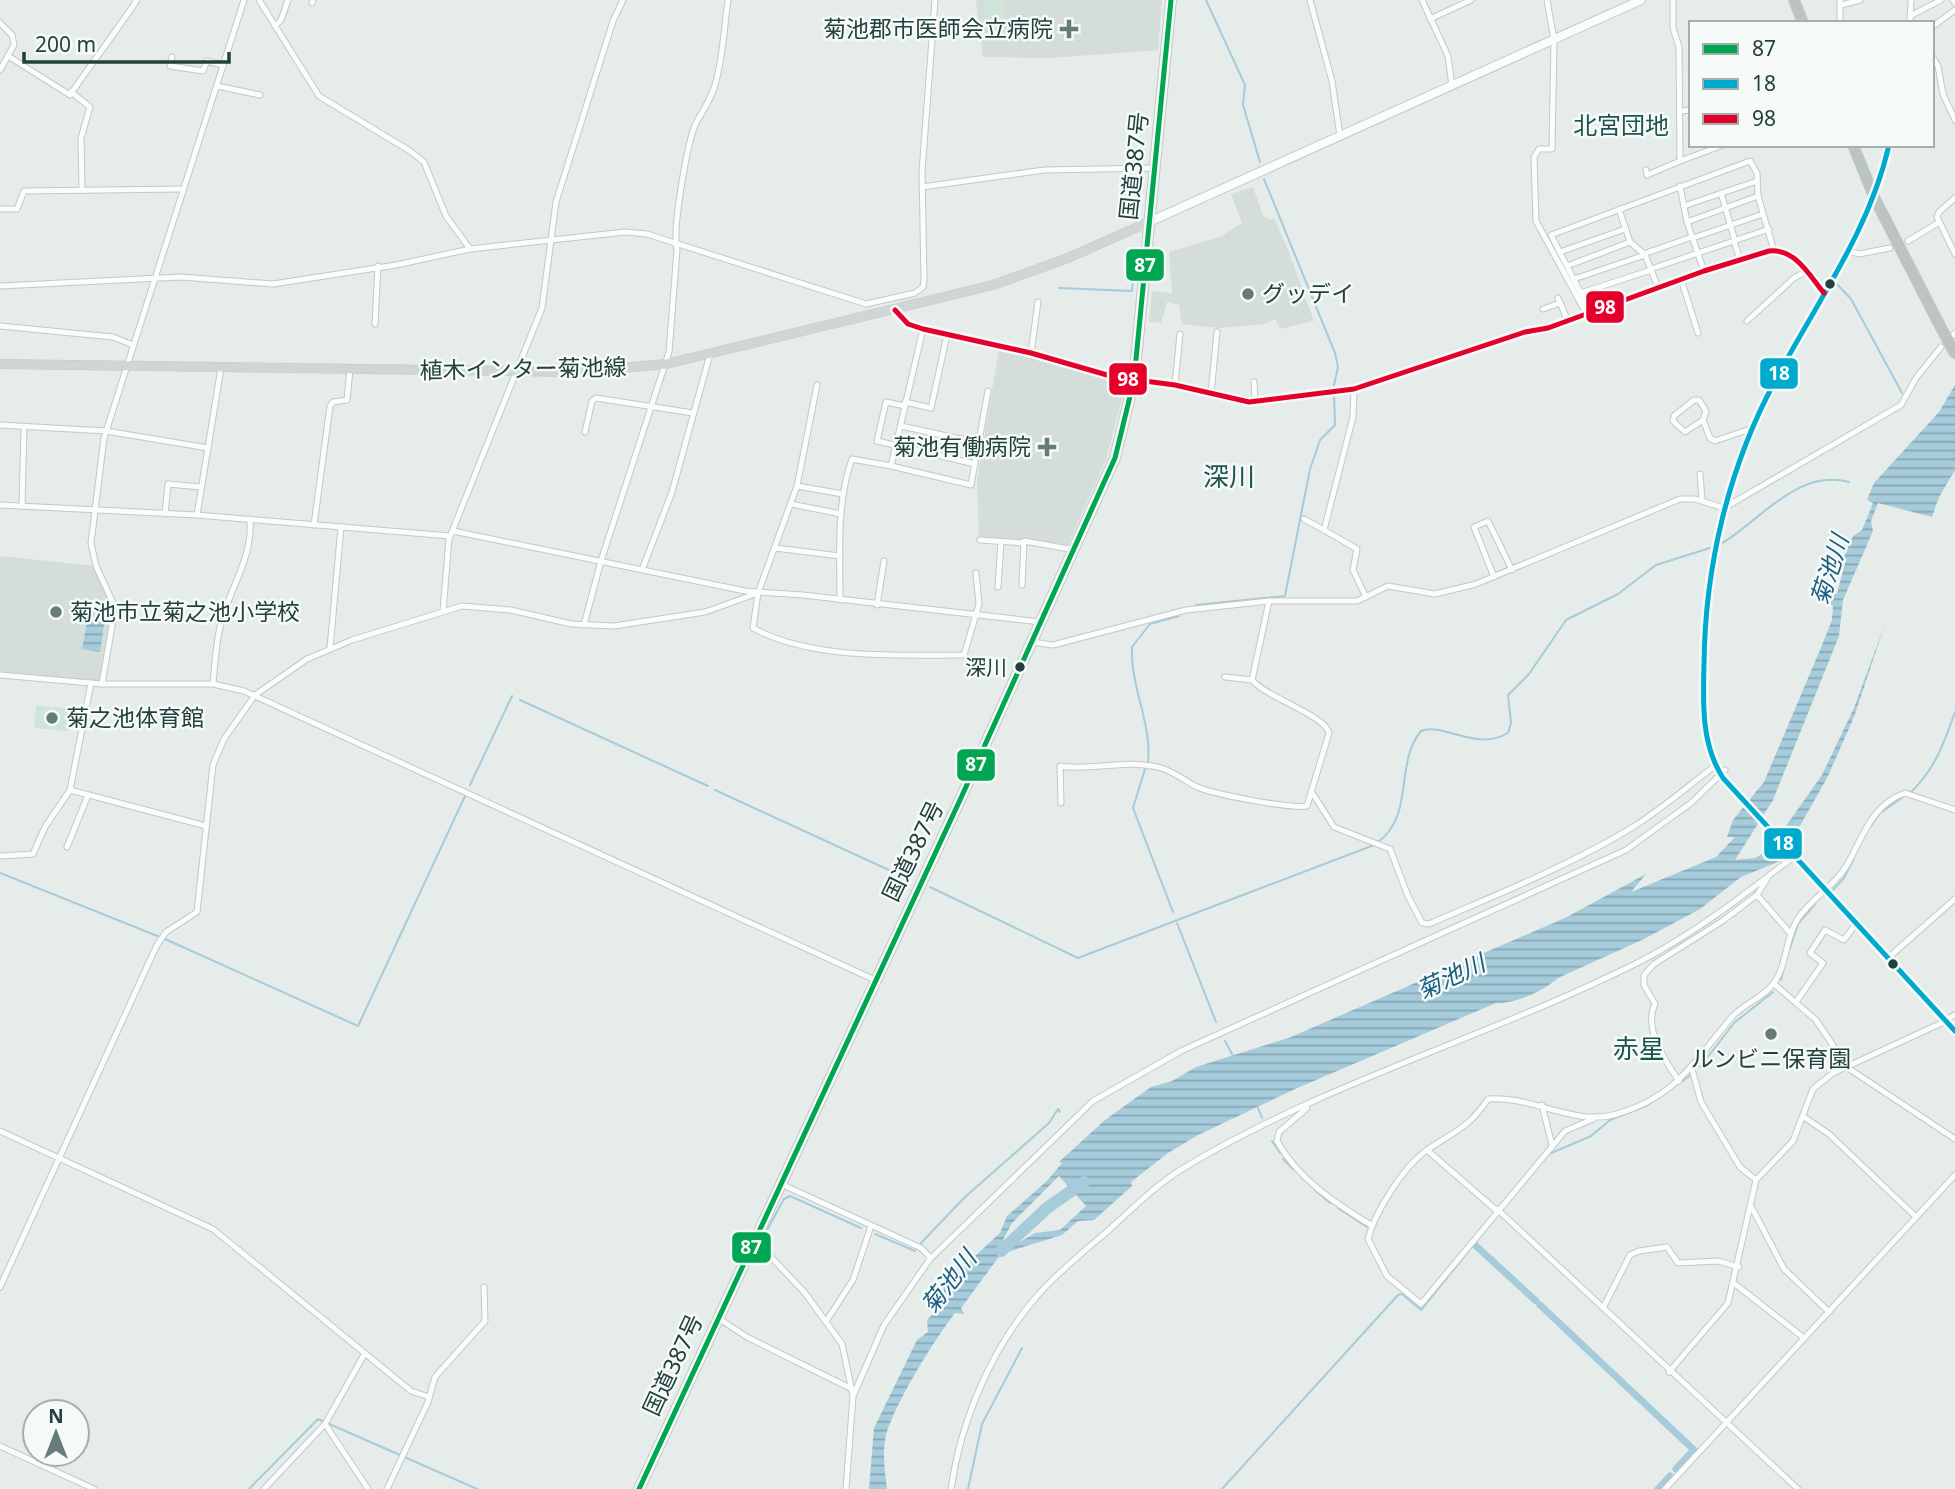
<svg xmlns="http://www.w3.org/2000/svg" width="1955" height="1489" font-family="'Noto Sans','Noto Sans JP',sans-serif">
	<style>
		.built { fill: #d4ddda }
		.pitch { fill: #cfe5da }
		.water { fill: url(#water-rules); fill-rule: evenodd }
		.lines { fill: none; stroke-linecap: round; stroke-linejoin: round }
		.stream { stroke: #a6cbdb; stroke-width: 2 }
		.canal { stroke: #a6cbdb; stroke-width: 7 }
		.river { stroke: #a6cbdb; stroke-width: 12 }
		.street-casing { stroke: #c3c9c7; stroke-width: 7 }
		.secondary-casing { stroke: #c2c9c7; stroke-width: 10 }
		.primary-casing { stroke: #c2caca; stroke-width: 10 }
		.highway-casing { stroke: #c2caca; stroke-width: 12 }
		.street { stroke: #fbfcfc; stroke-width: 5 }
		.secondary { stroke: #fbfcfc; stroke-width: 8 }
		.primary { stroke: #ced7d6; stroke-width: 9 }
		.highway { stroke: #bbc4c3; stroke-width: 10 }
		.highway-bridge-casing { stroke: #c2caca; stroke-width: 12; stroke-linecap: butt }
		.highway-bridge { stroke: #bbc4c3; stroke-width: 10 }
		.bus-1-casing { stroke: #f5faf8; stroke-width: 10 }
		.bus-2-casing { stroke: #f5faf8; stroke-width: 10 }
		.bus-3-casing { stroke: #f5faf8; stroke-width: 10 }
		.bus-1 { stroke: #00a651; stroke-width: 5 }
		.bus-2 { stroke: #00a9ce; stroke-width: 5 }
		.bus-3 { stroke: #e4002b; stroke-width: 5 }
		.poi-dot { fill: #677c7a; stroke: #f5faf8; stroke-width: 2.5 }
		.bus-dot { fill: #22403d; stroke: #f5faf8; stroke-width: 2.5 }
		.labels { text-anchor: middle; stroke-width: 5; stroke-linejoin: round; paint-order: stroke }
		.bus-label { font-size: 21px; fill: #22403d; stroke: #f5faf8; text-anchor: end }
		.poi-label { font-size: 23px; fill: #22403d; stroke: #f5faf8; text-anchor: start }
		.street-label { font-size: 23px; fill: #22403d; stroke: #f5faf8 }
		.neighbourhood-label { font-size: 24px; fill: #1d544f; stroke: #f5faf8 }
		.water-label { font-size: 24px; font-style: italic; fill: #1a5d7f; stroke: #f5faf8 }
		.quarter-label { font-size: 26px; fill: #1d544f; stroke: #f5faf8 }
		.line-badge { stroke: #f5faf8; stroke-width: 2.5 }
		.badge-label { font-size: 19px; text-anchor: middle; font-weight: bold; fill: #fff }
	</style>
	<defs>
		<pattern id="water-rules" width="6" height="5" patternUnits="userSpaceOnUse" patternTransform="scale(1.75)"><rect width="6" height="5" fill="#a6cbdb"/><path d="M0 2.5h6" fill="none" stroke="#87a6b3"/></pattern>
	</defs>
	<rect width="100%" height="100%" fill="#e6ecea"/>
	<g class="built">
		<polygon points="976,0 1162,0 1158,50 1051,58 983,57"/>
		<polygon points="1253,187 1263,216 1271,220 1274,218 1289,252 1314,321 1280,329 1275,319 1265,324 1218,328 1182,324 1179,305 1167,302 1161,323 1149,322 1152,291 1172,293 1169,252 1220,237 1242,223 1231,194"/>
		<polygon points="999,349 1126,384 1106,460 1068,545 1028,539 979,539 977,480"/>
		<polygon points="0,556 96,566 113,603 113,620 102,684 0,675"/>
	</g>
	<g class="pitch">
		<polygon points="985,0 1005,0 1004,27 984,26"/>
		<polygon points="36,705 71,709 69,731 34,728"/>
	</g>
	<g class="water">
		<path d="M 1955,385 L 1955,470 L 1939,497 L 1932,517 L 1878,503 L 1871,521 L 1873,531 L 1843,600 L 1839,636 L 1773,800 L 1735,860 L 1755,858 L 1769,850 L 1822,775 L 1854,708 L 1885,624 L 1854,717 L 1827,778 L 1780,861 L 1741,877 L 1700,909 L 1644,939 L 1558,978 C 1542,992 1517,1003 1496,1003 L 1295,1089 L 1198,1135 L 1168,1153 L 1131,1182 L 1132,1186 L 1094,1220 L 1078,1221 L 1062,1235 L 1001,1254 L 961,1308 L 964,1314 L 955,1313 C 934,1340 895,1403 886,1435 C 882,1453 885,1472 887,1489 L 869,1489 L 874,1428 L 917,1340 L 928,1332 L 927,1320 L 945,1301 L 943,1283 L 959,1266 L 960,1270 L 1000,1233 L 1007,1216 L 1047,1181 L 1062,1163 L 1059,1162 L 1105,1120 L 1151,1087 L 1172,1081 L 1196,1067 L 1291,1037 L 1567,917 L 1646,874 L 1631,892 L 1716,857 L 1735,837 L 1727,837 L 1733,820 L 1764,782 L 1820,650 L 1832,620 L 1833,605 L 1828,605 L 1832,592 L 1837,594 L 1845,563 L 1844,557 L 1853,536 L 1862,530 L 1873,503 L 1867,500 L 1874,483 L 1939,412 ZM 1059,1176 L 1086,1206 L 1060,1230 L 1035,1233 L 1020,1242 L 1011,1238 L 1007,1242 L 1003,1240 L 1012,1223 Z"/>
		<polygon points="88,617 105,618 100,652 82,649"/>
	</g>
	<g class="lines">
		<g class="stream">
			<polyline points="1206,0 1245,85 1243,105 1260,162"/>
			<polyline points="1264,179 1335,353 1338,367 1333,390"/>
			<polyline points="1134,271 1134,251"/>
			<polyline points="1835,282 1851,299 1902,393"/>
			<polyline points="1059,288 1132,291 1133,280"/>
			<path d="M 1719,545 C 1760,522 1796,468 1849,482"/>
			<polyline points="1196,605 1285,596 1310,469 1320,440 1335,425 1334,394"/>
			<polyline points="520,700 708,786"/>
			<path d="M 1148,762 C 1152,723 1130,686 1132,647 L 1150,624 L 1179,616"/>
			<polyline points="1145,769 1133,808 1173,912"/>
			<polyline points="470,785 512,696"/>
			<polyline points="715,790 904,877"/>
			<path d="M 1911,792 C 1935,769 1944,743 1955,712"/>
			<polyline points="1871,826 1879,814 1906,795"/>
			<path d="M 1378,842 C 1415,815 1394,764 1421,731 C 1444,722 1476,752 1508,733 L 1511,723 L 1508,695 L 1529,674 L 1566,620 L 1618,594 L 1656,565 L 1713,547"/>
			<polyline points="0,873 160,937"/>
			<polyline points="930,887 1078,958 1374,845"/>
			<polyline points="1831,892 1844,878 1854,858"/>
			<polyline points="1177,923 1216,1022"/>
			<polyline points="165,939 358,1026 465,796"/>
			<polyline points="1790,948 1798,924 1815,904"/>
			<polyline points="1781,980 1783,970"/>
			<polyline points="1225,1041 1233,1056"/>
			<polyline points="1700,1067 1734,1023 1773,992"/>
			<polyline points="1258,1108 1262,1118"/>
			<polyline points="1272,1141 1280,1153"/>
			<polyline points="1549,1154 1591,1136 1610,1120 1648,1105 1691,1075"/>
			<polyline points="1283,1159 1293,1169"/>
			<polyline points="1315,1190 1330,1203"/>
			<polyline points="1338,1208 1367,1227"/>
			<polyline points="766,1232 784,1199 790,1196 861,1228"/>
			<polyline points="875,1234 915,1251"/>
			<polyline points="921,1243 965,1197 1049,1123 1058,1109 1060,1112"/>
			<polyline points="249,1489 318,1419 477,1489"/>
			<polyline points="968,1489 982,1424 1022,1348"/>
			<polyline points="1222,1489 1398,1295 1402,1294 1421,1310 1471,1248"/>
		</g>
		<g class="canal">
			<polyline points="1474,1244 1536,1301"/>
			<polyline points="1540,1305 1694,1450 1676,1469"/>
			<polyline points="1658,1489 1670,1476"/>
		</g>
		<polyline class="river" points="1001,1251 1047,1208 1084,1182"/>
		<defs>
			<g id="street">
				<polyline points="259,0 319,96 410,151 424,162 446,216 470,249"/>
				<polyline points="1310,0 1332,81 1340,136"/>
				<polyline points="1422,0 1448,56 1452,86"/>
				<polyline points="1547,0 1554,40 1552,149 1539,149 1534,157 1536,221 1586,313"/>
				<polyline points="1953,0 1955,3"/>
				<polyline points="312,3 313,0"/>
				<polyline points="1841,5 1860,0"/>
				<polyline points="1910,16 1941,0"/>
				<polyline points="1430,19 1471,0"/>
				<polyline points="0,23 12,35 14,45 0,70"/>
				<polyline points="1840,23 1840,0"/>
				<polyline points="1910,23 1911,0"/>
				<polyline points="275,26 281,20 288,0"/>
				<polyline points="1932,27 1955,10"/>
				<path d="M 8,56 L 70,95 C 92,63 115,33 137,0"/>
				<polyline points="1932,56 1938,66 1943,94 1955,120"/>
				<polyline points="172,57 170,66 203,71 207,61 222,65"/>
				<polyline points="217,86 260,95"/>
				<polyline points="71,92 90,107 81,138 82,190"/>
				<polyline points="1680,111 1691,110"/>
				<path d="M 1889,145 C 1869,233 1815,304 1774,383 C 1728,469 1705,567 1704,664 C 1703,703 1701,744 1723,778 L 1955,1031"/>
				<polyline points="1680,161 1723,145"/>
				<polyline points="1646,170 1647,175 1680,161 1679,47 1673,28 1673,0"/>
				<polyline points="1680,186 1687,222 1704,271"/>
				<polyline points="922,187 1044,170 1155,168"/>
				<polyline points="1721,193 1735,241"/>
				<polyline points="1955,198 1939,212 1937,217 1955,254"/>
				<polyline points="1684,206 1757,181"/>
				<polyline points="0,209 17,209 24,191 183,189"/>
				<polyline points="1619,209 1630,242 1645,255 1658,287"/>
				<polyline points="1687,222 1758,196"/>
				<polyline points="1693,238 1763,214"/>
				<polyline points="1734,241 1740,260"/>
				<polyline points="1908,241 1938,223"/>
				<polyline points="1849,251 1859,254 1890,248"/>
				<polyline points="1560,252 1625,229"/>
				<polyline points="1643,254 1692,237"/>
				<polyline points="1567,266 1630,242"/>
				<polyline points="1651,269 1769,229"/>
				<polyline points="1574,279 1645,255"/>
				<polyline points="1681,279 1698,333"/>
				<polyline points="0,286 181,277 273,284 396,265 470,249 625,232 647,234 866,304 915,293 923,287 924,280 922,171 935,0"/>
				<polyline points="1581,293 1651,270"/>
				<polyline points="1558,298 1567,319"/>
				<polyline points="1543,309 1560,303"/>
				<path d="M 895,310 L 908,324 L 923,329 L 1031,353 L 1114,377 L 1175,385 L 1249,402 L 1354,389 L 1525,332 L 1548,328 L 1704,271 L 1769,251 C 1795,248 1809,275 1824,293"/>
				<polyline points="1590,311 1551,235 1750,161 1757,173 1758,196 1774,251"/>
				<polyline points="1747,321 1794,278 1807,271"/>
				<polyline points="375,324 378,266"/>
				<polyline points="0,326 113,337 133,345"/>
				<polyline points="1953,335 1955,333"/>
				<polyline points="1031,353 1038,302"/>
				<polyline points="1254,382 1255,401"/>
				<path d="M 817,385 L 797,486 L 758,593 L 753,628 C 812,660 898,655 964,655 L 979,604 L 976,573"/>
				<polyline points="1175,385 1180,334"/>
				<polyline points="1354,389 1353,417 1324,530 1357,549 1353,570 1366,597"/>
				<polyline points="1211,394 1217,332"/>
				<polyline points="905,402 931,408 947,335"/>
				<polyline points="905,406 886,402 877,441 975,464"/>
				<polyline points="1703,420 1685,432 1673,421 1674,416 1694,400 1699,400 1706,411 1703,420 1710,438 1715,441 1753,428"/>
				<polyline points="0,425 106,431 208,448"/>
				<polyline points="901,426 979,443"/>
				<polyline points="585,432 592,401 596,398 693,413"/>
				<polyline points="891,466 971,485 988,391"/>
				<polyline points="1700,474 1702,500"/>
				<polyline points="797,486 843,494"/>
				<polyline points="791,504 841,514"/>
				<polyline points="0,505 197,515 450,536"/>
				<polyline points="22,506 24,427"/>
				<polyline points="165,514 168,484 201,487"/>
				<polyline points="197,515 221,368"/>
				<polyline points="1304,519 1324,530"/>
				<polyline points="314,525 330,406 333,402 347,400 350,369"/>
				<polyline points="453,531 745,591 803,595 1041,622"/>
				<polyline points="980,540 1024,543"/>
				<polyline points="775,548 840,556"/>
				<polyline points="642,570 672,492 710,354"/>
				<polyline points="1494,577 1474,527 1488,521 1512,570"/>
				<polyline points="1022,585 1024,541 1075,550"/>
				<polyline points="998,587 1001,542"/>
				<path d="M 840,600 C 840,554 836,503 852,459 L 891,466 L 923,329"/>
				<polyline points="877,605 884,561"/>
				<polyline points="443,611 449,539 542,308 556,202 613,21 623,0"/>
				<path d="M 584,625 L 601,561 L 669,352 L 677,250 C 672,230 687,143 696,123 C 703,110 711,100 715,85 C 723,58 724,28 728,0"/>
				<polyline points="1032,642 1053,645 1186,610 1269,601 1357,601 1388,586 1435,594 1476,584 1680,499 1695,499 1724,508 1901,405 1916,378 1941,347"/>
				<polyline points="330,648 341,527"/>
				<polyline points="0,675 102,684 213,684 244,691 875,980"/>
				<polyline points="1225,677 1252,680"/>
				<polyline points="102,684 113,620 113,603 96,566 91,543 104,438 244,0"/>
				<path d="M 213,684 C 215,663 216,639 222,619 C 232,585 253,556 250,519"/>
				<polyline points="70,790 206,826"/>
				<path d="M 1313,794 L 1334,827 L 1390,849 L 1408,896 L 1422,923 L 1429,924 C 1498,894 1569,866 1633,827 C 1662,809 1688,786 1715,766"/>
				<path d="M 1061,803 L 1060,766 C 1091,771 1122,760 1152,766 C 1168,768 1181,778 1195,786 C 1211,794 1291,809 1307,806 L 1329,733 C 1325,715 1267,698 1252,680 L 1269,601"/>
				<polyline points="67,847 88,795"/>
				<polyline points="0,856 33,854 45,827 70,790 91,683"/>
				<polyline points="1767,879 1757,895 1791,934"/>
				<polyline points="1888,958 1955,899"/>
				<polyline points="1774,984 1816,1020 1848,1068 1955,1139"/>
				<polyline points="1796,1002 1823,963 1810,953 1825,930 1844,940 1856,924"/>
				<polyline points="1945,1020 1955,1015"/>
				<polyline points="1692,1069 1701,1102 1740,1167 1756,1180"/>
				<path d="M 1679,1081 C 1665,1061 1643,1028 1655,1004 L 1644,985 L 1644,975 L 1654,964 L 1721,922 L 1757,895"/>
				<polyline points="1542,1105 1552,1145"/>
				<path d="M 1307,1108 L 1279,1132 L 1277,1141 C 1298,1179 1335,1203 1371,1225"/>
				<polyline points="1804,1117 1829,1134 1916,1217"/>
				<path d="M 1593,1119 L 1565,1131 L 1421,1304 L 1387,1276 L 1368,1239 C 1375,1212 1403,1167 1427,1150 C 1453,1132 1469,1128 1488,1099 C 1532,1095 1573,1127 1617,1114 C 1678,1096 1694,1061 1732,1017 C 1743,1004 1763,998 1773,984 C 1787,967 1785,939 1797,920 C 1810,899 1835,886 1847,865 C 1863,837 1871,805 1905,793 L 1955,810"/>
				<polyline points="0,1131 213,1229 411,1391 429,1397"/>
				<polyline points="1427,1150 1496,1210"/>
				<polyline points="781,1184 921,1248 931,1258"/>
				<polyline points="1752,1208 1784,1269 1829,1312"/>
				<polyline points="1497,1209 1798,1489"/>
				<polyline points="755,1240 805,1293 842,1344 853,1396 846,1489"/>
				<polyline points="1735,1284 1804,1338"/>
				<polyline points="0,1287 157,945 166,932 197,912 213,765 224,739 255,695 307,659 352,640 462,606 511,610 571,624 614,626 705,612 758,593"/>
				<polyline points="1603,1308 1630,1255 1639,1251 1667,1247 1678,1263 1718,1261 1739,1267"/>
				<polyline points="718,1318 747,1337 850,1388"/>
				<polyline points="827,1320 853,1280 871,1226"/>
				<polyline points="1669,1372 1728,1303 1756,1180 1793,1141 1813,1089 1833,1073 1946,1021"/>
				<polyline points="853,1396 884,1325 930,1259 1093,1101 1181,1051 1626,850 1691,803 1725,770"/>
				<polyline points="325,1424 368,1489"/>
				<polyline points="0,1446 94,1489"/>
				<polyline points="264,1489 325,1424 365,1353"/>
				<polyline points="387,1489 428,1402 435,1377 485,1321 484,1287"/>
				<path d="M 951,1489 C 961,1420 991,1349 1037,1296 C 1059,1271 1086,1250 1110,1229 C 1133,1208 1156,1185 1182,1169 C 1325,1082 1490,1037 1639,962 C 1694,934 1744,895 1793,857"/>
				<polyline points="1665,1489 1955,1175"/>
			</g>
			<polyline id="secondary" points="1149,222 1641,0"/>
			<polyline id="primary" points="0,364 577,372 666,364 993,285 1068,258 1149,222"/>
			<g id="highway">
				<polyline points="1794,0 1803,23"/>
				<polyline points="1853,145 1875,199 1937,320"/>
				<polyline points="639,1489 960,800 1115,458 1134,380 1171,0"/>
			</g>
		</defs>
		<use href="#street" class="street-casing"/>
		<use href="#secondary" class="secondary-casing"/>
		<use href="#primary" class="primary-casing"/>
		<use href="#highway" class="highway-casing"/>
		<use href="#street" class="street"/>
		<use href="#secondary" class="secondary"/>
		<use href="#primary" class="primary"/>
		<use href="#highway" class="highway"/>
		<defs>
			<polyline id="highway-bridge" points="1937,320 1955,354"/>
		</defs>
		<use href="#highway-bridge" class="highway-bridge-casing"/>
		<use href="#highway-bridge" class="highway-bridge"/>
		<defs>
			<polyline id="bus-1" points="639,1489 960,800 1115,458 1134,380 1171,0"/>
			<path id="bus-2" d="M 1889,145 C 1869,233 1815,304 1774,383 C 1728,469 1705,567 1704,664 C 1703,703 1701,744 1723,778 L 1955,1031"/>
			<path id="bus-3" d="M 895,310 L 908,324 L 923,329 L 1031,353 L 1114,377 L 1175,385 L 1249,402 L 1354,389 L 1525,332 L 1548,328 L 1704,271 L 1769,251 C 1795,248 1809,275 1824,293"/>
		</defs>
		<use href="#bus-1" class="bus-1-casing"/>
		<use href="#bus-2" class="bus-2-casing"/>
		<use href="#bus-3" class="bus-3-casing"/>
		<use href="#bus-1" class="bus-1"/>
		<use href="#bus-2" class="bus-2"/>
		<use href="#bus-3" class="bus-3"/>
	</g>
	<g class="poi-dot">
		<path d="M1065.5 18.5h7v7h7v7h-7v7h-7v-7h-7v-7h7z"/>
		<circle cx="1248" cy="294" r="7"/>
		<path d="M1043.5 436.5h7v7h7v7h-7v7h-7v-7h-7v-7h7z"/>
		<circle cx="56" cy="612" r="7"/>
		<circle cx="52" cy="718" r="7"/>
		<circle cx="1771" cy="1034" r="7"/>
	</g>
	<g class="bus-dot">
		<circle cx="1830" cy="284" r="6"/>
		<circle cx="1020" cy="667" r="6"/>
		<circle cx="1893" cy="964" r="6"/>
	</g>
	<g class="labels">
		<g class="bus-label">
			<text x="1007" y="675">深川</text>
		</g>
		<g class="poi-label">
			<text x="1053" y="37" text-anchor="end">菊池郡市医師会立病院</text>
			<text x="1262" y="302">グッデイ</text>
			<text x="1031" y="455" text-anchor="end">菊池有働病院</text>
			<text x="70" y="620">菊池市立菊之池小学校</text>
			<text x="66" y="726">菊之池体育館</text>
			<text x="1771" y="1067" text-anchor="middle">ルンビニ保育園</text>
		</g>
		<g class="street-label">
			<text transform="translate(1134 166) rotate(-84)" y="8">国道387号</text>
			<text transform="translate(523 369) rotate(-1)" y="8">植木インター菊池線</text>
			<text transform="translate(913 851) rotate(-64)" y="8">国道387号</text>
			<text transform="translate(673 1365) rotate(-65)" y="8">国道387号</text>
		</g>
		<g class="neighbourhood-label">
			<text x="1621" y="134">北宮団地</text>
		</g>
		<g class="water-label">
			<text transform="translate(1830 570) rotate(-72)" y="8">菊池川</text>
			<text transform="translate(1451 977) rotate(-25)" y="8">菊池川</text>
			<text transform="translate(949 1282) rotate(-52)" y="8">菊池川</text>
		</g>
		<g class="quarter-label">
			<text x="1229" y="486">深川</text>
			<text x="1639" y="1058">赤星</text>
		</g>
	</g>
	<g class="line-badge">
		<rect x="1125" y="248" width="40" height="34" rx="7" fill="#00a651"/>
		<rect x="1585" y="290" width="40" height="34" rx="7" fill="#e4002b"/>
		<rect x="1759" y="357" width="40" height="33" rx="7" fill="#00a9ce"/>
		<rect x="1108" y="362" width="40" height="34" rx="7" fill="#e4002b"/>
		<rect x="956" y="748" width="40" height="34" rx="7" fill="#00a651"/>
		<rect x="1763" y="827" width="40" height="33" rx="7" fill="#00a9ce"/>
		<rect x="731" y="1231" width="41" height="33" rx="7" fill="#00a651"/>
	</g>
	<g class="badge-label">
		<text x="1145" y="272">87</text>
		<text x="1605" y="314">98</text>
		<text x="1779" y="380">18</text>
		<text x="1128" y="386">98</text>
		<text x="976" y="771">87</text>
		<text x="1783" y="850">18</text>
		<text x="751" y="1254">87</text>
	</g>
	<rect x="1689" y="21" width="245" height="126" fill="#f5faf8" stroke="#a1b0ad" stroke-width="2"/>
	<rect x="1703" y="44" width="35" height="10" fill="#00a651" stroke="#a1b0ad" stroke-width="2"/>
	<text x="1752" y="56" font-size="21" fill="#22403d">87</text>
	<rect x="1703" y="79" width="35" height="10" fill="#00a9ce" stroke="#a1b0ad" stroke-width="2"/>
	<text x="1752" y="91" font-size="21" fill="#22403d">18</text>
	<rect x="1703" y="114" width="35" height="10" fill="#e4002b" stroke="#a1b0ad" stroke-width="2"/>
	<text x="1752" y="126" font-size="21" fill="#22403d">98</text>
	<g transform="translate(56 1433)"><circle r="33" fill="#f5faf8" stroke="#a1b0ad" stroke-width="2"/>
	<path d="M0-5L12 26L0 18L-12 26Z" fill="#677c7a"/>
	<text y="-10" font-size="19" font-weight="bold" text-anchor="middle" fill="#22403d">N</text>
	</g>
	<path d="M24 52v10h205v-10" fill="none" stroke="#22403d" stroke-width="3.5"/>
	<text x="35" y="52" font-size="21" fill="#22403d" stroke="#f5faf8" stroke-width="5" paint-order="stroke">200 m</text>
</svg>
